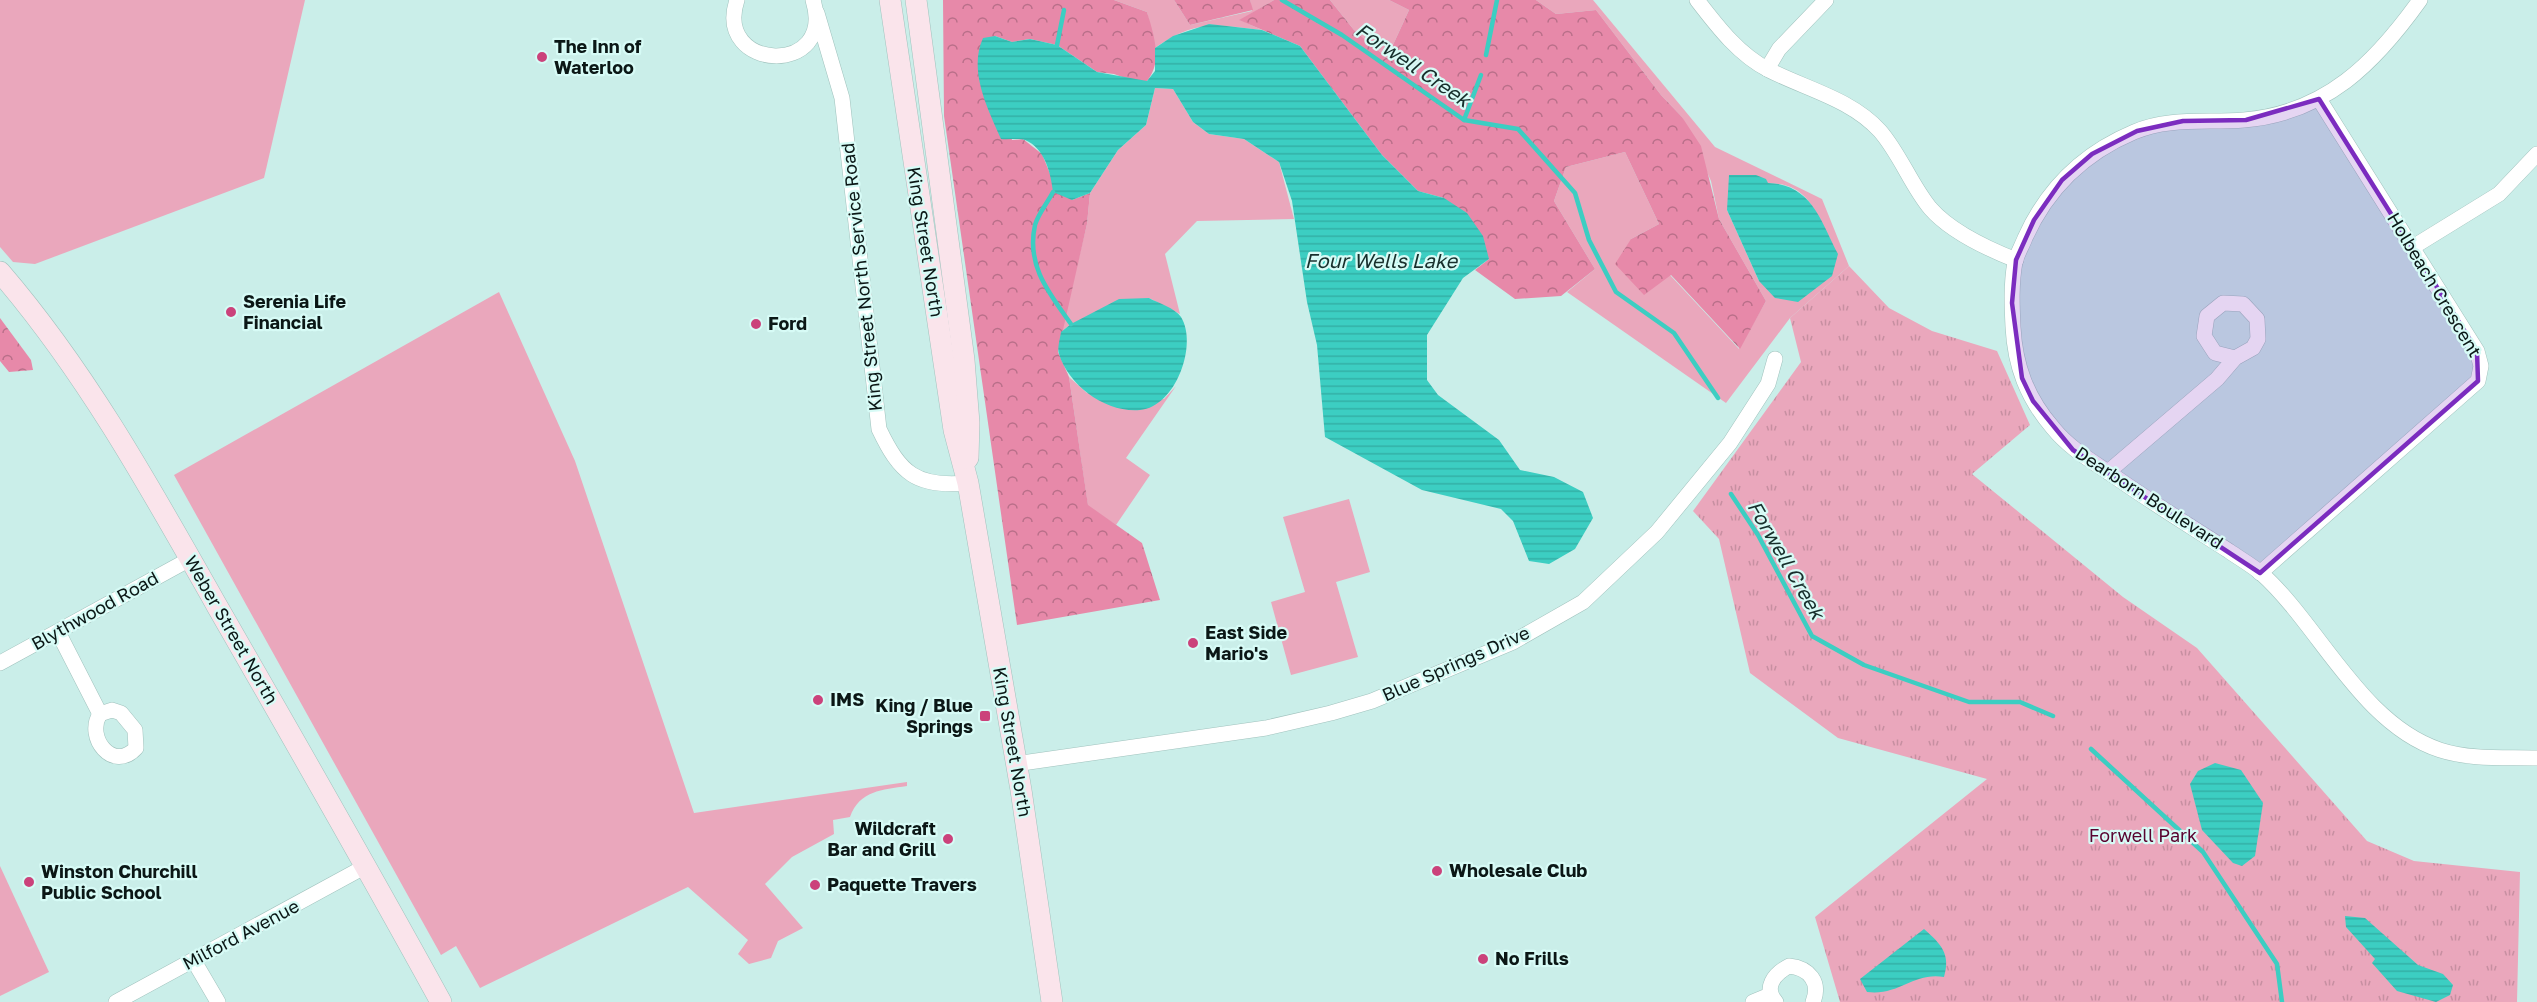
<svg xmlns="http://www.w3.org/2000/svg" width="2537" height="1002" font-family="'Golos Text',sans-serif">
	<style>
		.grass { fill: #eaa7bc; fill-rule: evenodd }
		.forest { fill: url(#forest-crowns) }
		.park { fill: url(#park-tufts) }
		.water { fill: url(#water-rules) }
		.lines { fill: none; stroke-linecap: round; stroke-linejoin: round }
		.stream { stroke: #3ccec2; stroke-width: 4.5 }
		.minor-casing { stroke: #a0c2bd; stroke-width: 16 }
		.secondary-casing { stroke: #a0c2bd; stroke-width: 22 }
		.minor { stroke: #fff; stroke-width: 15 }
		.secondary { stroke: #fae4eb; stroke-width: 21 }
		.marked { fill: #7b2cbf; fill-opacity: 0.2; stroke: #7b2cbf; stroke-width: 4.5; stroke-linejoin: round }
		.poi-dot { fill: #cb427b; stroke: #d7fbf6; stroke-width: 2 }
		.labels { text-anchor: middle; stroke-width: 4.5; stroke-linejoin: round; paint-order: stroke }
		.poi-label { font-size: 18px; font-weight: bold; fill: #0b1716; stroke: #d7fbf6; text-anchor: start }
		.street-label { font-size: 18px; fill: #0b1716; stroke: #d7fbf6 }
		.park-label { font-size: 18px; fill: #5a032f; stroke: #d7fbf6 }
		.water-label { font-size: 20px; font-style: italic; fill: #172f2c; stroke: #d7fbf6 }
	</style>
	<defs>
		<pattern id="forest-crowns" width="20" height="18" patternUnits="userSpaceOnUse" patternTransform="scale(1.5)"><rect width="20" height="18" fill="#e789a9"/><path d="M2 6a3 3 0 1 1 6 0M12 15a3 3 0 1 1 6 0" fill="none" stroke="#b96f89"/></pattern>
		<pattern id="park-tufts" width="24" height="20" patternUnits="userSpaceOnUse" patternTransform="scale(1.5)"><rect width="24" height="20" fill="#eaa7bc"/><path d="M3 7l-1-3M5 7V3M7 7l1-3M15 17l-1-3M17 17v-4M19 17l1-3" fill="none" stroke="#c78fa1"/></pattern>
		<pattern id="water-rules" width="6" height="5" patternUnits="userSpaceOnUse" patternTransform="scale(1.5)"><rect width="6" height="5" fill="#3ccec2"/><path d="M0 2.5h6" fill="none" stroke="#33b0a6"/></pattern>
	</defs>
	<rect width="100%" height="100%" fill="#caeee9"/>
	<g class="grass">
		<polygon points="0,0 305,0 264,178 35,264 13,262 0,247"/>
		<path d="M 1114,0 L 1174,0 L 1190,25 L 1252,11 L 1250,0 L 1274,0 L 1240,20 L 1262,30 C 1214,25 1197,19 1155,48 L 1147,12 Z"/>
		<polygon points="1330,0 1389,0 1409,10 1387,58 1354,30"/>
		<path d="M 1536,0 L 1593,0 L 1715,147 L 1822,199 L 1849,266 L 1790,318 L 1726,403 L 1567,292 L 1595,269 L 1554,201 L 1566,167 L 1625,152 L 1659,224 L 1631,239 L 1670,275 L 1739,349 L 1766,301 L 1719,219 L 1711,181 L 1682,117 L 1661,95 L 1596,10 L 1556,14 ZM 1768,183 C 1801,184 1810,200 1823,226 L 1759,281 L 1727,210 Z"/>
		<polygon points="1155,88 1173,89 1193,122 1209,134 1244,139 1279,162 1294,219 1197,221 1165,254 1180,314 1149,298 1071,324 1061,332 1087,224 1090,193 1118,150 1146,125"/>
		<path d="M 499,292 L 575,461 L 694,813 L 907,782 L 907,786 C 882,790 860,790 850,817 L 833,820 L 834,834 L 792,857 L 765,884 L 803,928 L 778,941 L 771,958 L 749,964 L 738,954 L 748,940 L 688,887 L 480,988 L 456,946 L 441,955 L 174,475 Z"/>
		<polygon points="1069,377 1087,393 1164,399 1176,386 1126,458 1150,475 1116,525 1088,506"/>
		<polygon points="1349,499 1370,572 1336,582 1358,657 1291,675 1271,602 1305,592 1283,517"/>
		<polygon points="0,866 49,972 0,996"/>
	</g>
	<g class="forest">
		<path d="M 943,0 L 1114,0 L 1147,12 C 1154,35 1163,62 1147,81 L 1136,82 L 1114,74 L 1097,72 L 1057,45 L 1030,39 L 1012,42 L 995,36 L 1012,140 L 1023,139 L 1042,154 L 1051,176 L 1072,200 L 1090,193 L 1087,224 L 1058,352 L 1069,377 L 1088,505 L 1142,543 L 1160,600 L 1017,625 L 944,116 Z"/>
		<polygon points="1174,0 1250,0 1253,10 1190,25"/>
		<polygon points="1274,0 1330,0 1354,30 1387,58 1409,10 1389,0 1536,0 1556,14 1596,10 1661,95 1682,117 1701,146 1719,219 1766,301 1740,349 1671,275 1644,295 1615,264 1631,239 1659,224 1625,152 1566,167 1554,201 1595,269 1561,296 1515,299 1475,270 1489,259 1444,198 1418,191 1382,155 1300,46 1239,20"/>
		<polygon points="0,318 31,360 33,370 9,372 0,361"/>
	</g>
	<polygon class="park" points="1849,266 1889,308 1932,331 1997,351 2030,425 1972,474 2123,597 2197,648 2367,841 2414,861 2520,872 2517,1002 1840,1002 1815,917 1987,779 1838,738 1750,673 1719,539 1693,511 1801,362 1790,318"/>
	<g class="water">
		<path d="M 1209,24 L 1262,30 L 1300,46 L 1382,155 L 1418,191 L 1444,198 L 1467,213 L 1483,236 L 1489,259 L 1463,278 L 1427,335 L 1427,380 L 1438,395 L 1499,440 L 1520,470 L 1554,477 L 1583,492 L 1593,518 L 1575,549 L 1549,564 L 1529,561 L 1513,521 L 1501,509 L 1422,490 L 1325,437 L 1317,345 L 1307,302 L 1292,201 L 1279,162 L 1244,139 L 1209,134 L 1193,122 L 1173,89 L 1155,88 L 1146,125 L 1118,150 L 1090,193 L 1072,200 L 1053,192 C 1051,174 1045,148 1025,140 C 1019,138 1008,140 1001,139 C 988,109 968,71 983,38 L 995,36 L 1012,42 L 1030,39 L 1057,45 L 1097,72 L 1147,81 L 1155,71 L 1155,48 L 1173,36 Z"/>
		<path d="M 1729,175 L 1756,175 L 1766,179 L 1768,183 C 1812,184 1821,222 1838,254 L 1832,276 L 1798,302 L 1775,298 L 1759,281 L 1727,210 Z"/>
		<path d="M 1149,298 C 1158,303 1175,308 1181,317 C 1198,344 1176,407 1140,410 C 1106,413 1069,386 1059,354 C 1057,348 1060,339 1061,332 L 1071,324 L 1119,299 Z"/>
		<polygon points="2215,763 2241,770 2263,803 2255,856 2242,866 2233,863 2202,830 2190,784 2198,771"/>
		<polygon points="2345,916 2365,918 2418,965 2443,974 2453,985 2450,995 2436,1002 2397,991 2372,963 2375,959 2346,927"/>
		<path d="M 1924,929 C 1941,944 1951,954 1944,977 C 1913,972 1900,996 1867,992 L 1860,979 Z"/>
	</g>
	<g class="lines">
		<g class="stream">
			<polyline points="1282,0 1342,35 1464,120 1518,129 1575,193 1589,240 1616,292 1674,333 1718,398"/>
			<polyline points="1057,45 1064,10"/>
			<polyline points="1486,55 1497,0"/>
			<polyline points="1464,120 1481,75"/>
			<path d="M 1053,192 C 1048,202 1038,214 1035,225 C 1026,266 1049,293 1071,324"/>
			<polyline points="1731,494 1758,535 1812,636 1864,665 1969,702 2020,702 2053,716"/>
			<polyline points="2091,749 2203,852 2277,964 2282,1002"/>
		</g>
		<defs>
			<g id="minor">
				<path d="M 737,0 C 713,72 837,77 813,0"/>
				<path d="M 1697,0 C 1717,26 1739,55 1769,70 C 1806,89 1851,99 1880,131 C 1900,154 1911,185 1930,208 C 1950,231 1988,249 2016,260"/>
				<path d="M 2420,0 C 2375,63 2326,113 2244,120 C 2207,123 2168,117 2134,132 C 2084,153 2047,189 2025,238 C 2022,246 2017,254 2015,262 C 2011,284 2012,306 2013,327 C 2015,366 2027,398 2053,428 C 2070,449 2092,461 2114,476 C 2151,502 2190,526 2229,551 C 2239,558 2251,565 2261,573 C 2320,626 2361,724 2440,750 C 2471,760 2505,757 2537,758"/>
				<path d="M 817,13 L 842,98 L 879,429 C 900,473 916,488 968,483"/>
				<polyline points="1767,69 1779,49 1826,0"/>
				<polyline points="2413,247 2499,194 2537,154"/>
				<polyline points="2108,472 2217,379 2235,358 2253,348 2258,339 2257,319 2243,304 2223,303 2207,316 2204,336 2215,353 2235,358"/>
				<polyline points="2260,573 2478,381 2481,366 2477,351 2319,99"/>
				<polyline points="58,632 100,714"/>
				<polyline points="0,663 190,559"/>
				<path d="M 112,710 L 121,713 L 135,730 L 136,748 C 113,773 85,737 100,714 Z"/>
				<polyline points="1015,764 1266,728 1331,713 1372,701 1513,642 1583,602 1657,532 1730,443 1768,384 1775,359"/>
				<polyline points="194,961 218,1002"/>
				<polyline points="116,1002 366,866"/>
				<polyline points="1753,1002 1770,995"/>
				<path d="M 1776,1002 C 1763,988 1774,974 1789,966 C 1809,968 1821,982 1813,1002"/>
			</g>
			<g id="secondary">
				<polyline points="890,0 954,430 968,483 1021,790 1052,1002"/>
				<polyline points="916,0 964,360 969,423 968,458"/>
				<path d="M 0,272 C 87,373 152,491 217,606 C 293,738 368,869 441,1002"/>
			</g>
		</defs>
		<use href="#minor" class="minor-casing"/>
		<use href="#secondary" class="secondary-casing"/>
		<use href="#minor" class="minor"/>
		<use href="#secondary" class="secondary"/>
	</g>
	<path class="marked" d="M 2319,99 L 2477,351 L 2478,381 L 2260,573 L 2073,450 L 2033,401 L 2022,378 L 2012,303 L 2016,260 L 2034,220 L 2062,180 L 2092,154 L 2137,131 L 2183,121 L 2246,120 Z"/>
	<g class="poi-dot">
		<circle cx="542" cy="57" r="6"/>
		<circle cx="231" cy="312" r="6"/>
		<circle cx="756" cy="324" r="6"/>
		<circle cx="1193" cy="643" r="6"/>
		<circle cx="818" cy="700" r="6"/>
		<rect x="979" y="710" width="12" height="12" rx="3"/>
		<circle cx="948" cy="839" r="6"/>
		<circle cx="1437" cy="871" r="6"/>
		<circle cx="29" cy="882" r="6"/>
		<circle cx="815" cy="885" r="6"/>
		<circle cx="1483" cy="959" r="6"/>
	</g>
	<g class="labels">
		<g class="poi-label">
			<text x="554" y="53">The Inn of<tspan x="554" dy="21">Waterloo</tspan></text>
			<text x="243" y="308">Serenia Life<tspan x="243" dy="21">Financial</tspan></text>
			<text x="768" y="330">Ford</text>
			<text x="1205" y="639">East Side<tspan x="1205" dy="21">Mario's</tspan></text>
			<text x="830" y="706">IMS</text>
			<text x="973" y="712" text-anchor="end">King / Blue<tspan x="973" dy="21">Springs</tspan></text>
			<text x="936" y="835" text-anchor="end">Wildcraft<tspan x="936" dy="21">Bar and Grill</tspan></text>
			<text x="1449" y="877">Wholesale Club</text>
			<text x="41" y="878">Winston Churchill<tspan x="41" dy="21">Public School</tspan></text>
			<text x="827" y="891">Paquette Travers</text>
			<text x="1495" y="965">No Frills</text>
		</g>
		<g class="street-label">
			<text transform="translate(925 242) rotate(81)" y="6">King Street North</text>
			<text transform="translate(862 277) rotate(-96)" y="6">King Street North Service Road</text>
			<text transform="translate(2434 285) rotate(59)" y="6">Holbeach Crescent</text>
			<text transform="translate(2149 498) rotate(33)" y="6">Dearborn Boulevard</text>
			<text transform="translate(95 611) rotate(-29)" y="6">Blythwood Road</text>
			<text transform="translate(231 630) rotate(60)" y="6">Weber Street North</text>
			<text transform="translate(1456 664) rotate(-24)" y="6">Blue Springs Drive</text>
			<text transform="translate(1012 742) rotate(80)" y="6">King Street North</text>
			<text transform="translate(241 935) rotate(-28)" y="6">Milford Avenue</text>
		</g>
		<g class="park-label">
			<text x="2143" y="842">Forwell Park</text>
		</g>
		<g class="water-label">
			<text transform="translate(1413 65) rotate(34)" y="7">Forwell Creek</text>
			<text x="1381" y="268">Four Wells Lake</text>
			<text transform="translate(1786 560) rotate(60)" y="7">Forwell Creek</text>
		</g>
	</g>
</svg>
